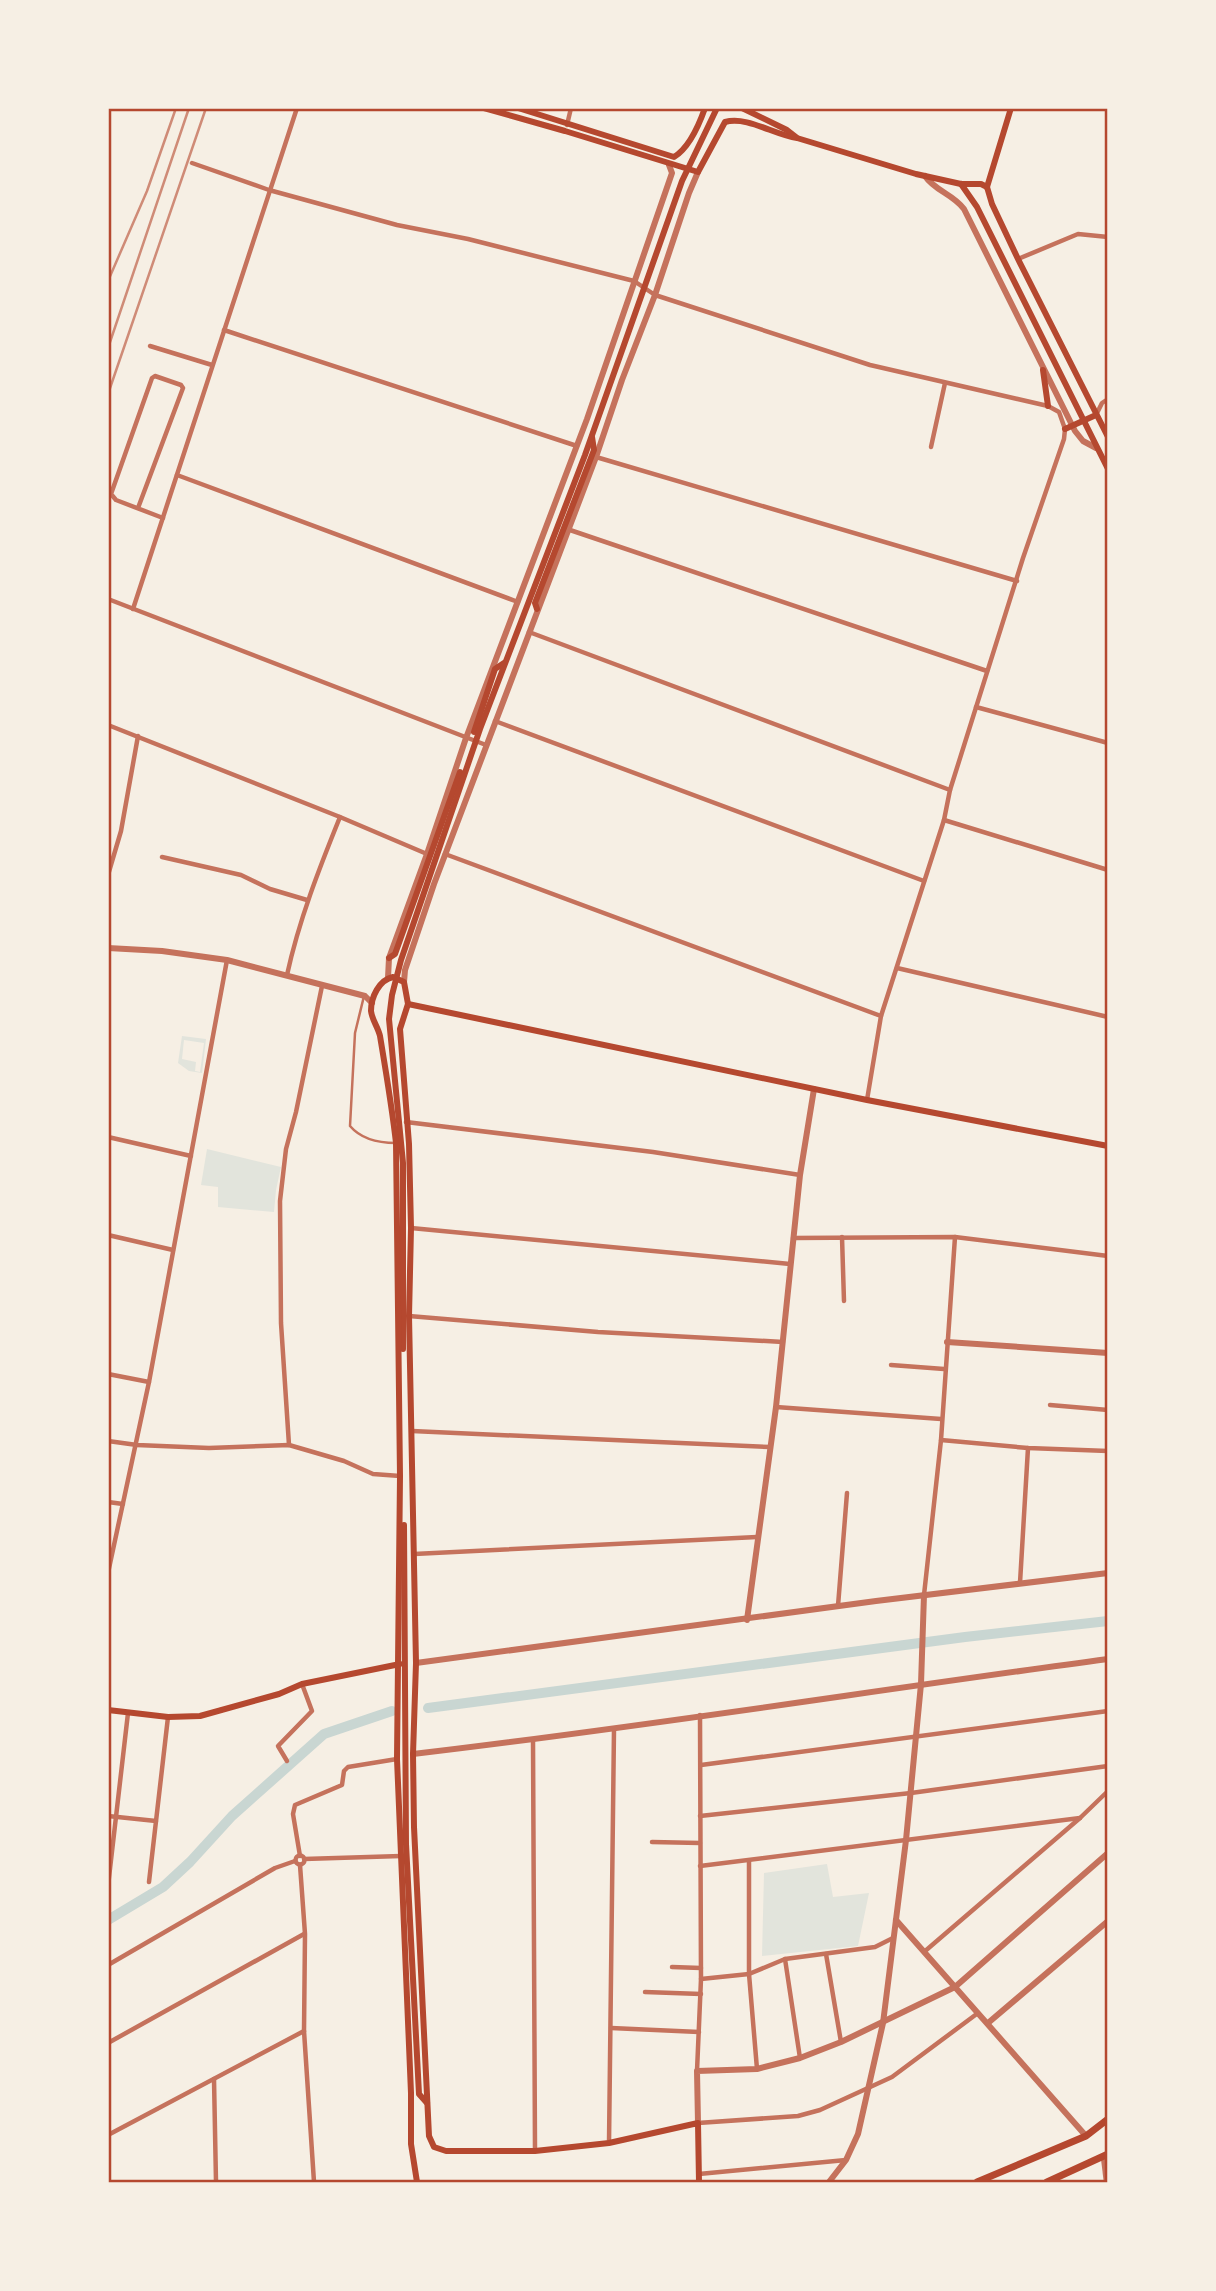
<svg xmlns="http://www.w3.org/2000/svg" width="1216" height="2291" font-family="Mulish,sans-serif">
	<style>
		.green { fill: #e2e4dc; fill-rule: evenodd }
		.lines { fill: none; stroke-linecap: round; stroke-linejoin: round }
		.canal { stroke: #c9d6d2; stroke-width: 10 }
		.service { stroke: #c5725c; stroke-width: 2.5 }
		.minor { stroke: #c5725c; stroke-width: 4.5 }
		.tertiary { stroke: #c5725c; stroke-width: 6 }
		.secondary { stroke: #b5482f; stroke-width: 6 }
		.primary { stroke: #b5482f; stroke-width: 7 }
		.rail { stroke: #cf8b77; stroke-width: 2.5 }
		.neatline { fill: none; stroke: #b5482f; stroke-width: 2.5 }
	</style>
	<rect width="100%" height="100%" fill="#f6efe4"/>
	<g class="green">
		<path d="M 182,1036 L 206,1039 L 202,1073 L 189,1071 L 178,1063 ZM 184,1040 L 204,1043 L 200,1072 L 195,1071 L 196,1062 L 182,1059 Z"/>
		<polygon points="207,1149 281,1167 276,1190 274,1212 218,1207 218,1187 201,1185"/>
		<polygon points="827,1864 833,1897 869,1893 858,1946 762,1956 764,1873"/>
	</g>
	<g class="lines">
		<g class="canal">
			<polyline points="428,1708 965,1637 1108,1621"/>
			<polyline points="108,1920 163,1887 190,1862 232,1816 324,1734 392,1711"/>
		</g>
		<path class="service" d="M 364,996 L 355,1033 L 350,1126 C 361,1139 380,1143 396,1143"/>
		<g class="minor">
			<polyline points="567,125 571,108"/>
			<polyline points="192,163 269,190 397,225 468,239 634,281 655,295 870,365 1048,406 1059,412 1065,429 1064,439 1023,558 950,790 944,820 881,1016 867,1100"/>
			<polyline points="1018,259 1078,234 1108,237"/>
			<polyline points="224,330 577,446"/>
			<polyline points="150,346 212,365"/>
			<polyline points="1096,415 1102,403 1108,399"/>
			<polyline points="931,447 945,383"/>
			<polyline points="596,457 1017,581"/>
			<polyline points="177,475 518,602"/>
			<polyline points="138,508 183,388 181,385 155,376 152,378 111,494 116,500 163,518"/>
			<polyline points="567,529 987,671"/>
			<polyline points="108,599 486,745"/>
			<polyline points="133,609 297,108"/>
			<polyline points="529,632 950,790"/>
			<polyline points="976,707 1108,743"/>
			<polyline points="495,721 924,881"/>
			<polyline points="108,725 340,817 427,854"/>
			<polyline points="944,820 1108,870"/>
			<polyline points="445,854 881,1016"/>
			<polyline points="162,857 241,875 270,889 307,900"/>
			<polyline points="108,875 121,831 138,736"/>
			<polyline points="897,968 1108,1017"/>
			<path d="M 287,975 C 299,920 319,869 340,817"/>
			<polyline points="406,1122 653,1152 800,1175"/>
			<polyline points="108,1137 191,1156"/>
			<polyline points="411,1228 790,1264"/>
			<polyline points="108,1235 173,1250"/>
			<polyline points="842,1237 844,1301"/>
			<polyline points="793,1238 955,1237 1108,1256"/>
			<polyline points="409,1316 598,1332 783,1342"/>
			<polyline points="891,1365 944,1369"/>
			<polyline points="108,1374 149,1382"/>
			<polyline points="1050,1405 1108,1410"/>
			<polyline points="776,1407 941,1419"/>
			<polyline points="412,1431 770,1447"/>
			<polyline points="941,1440 1028,1448 1108,1451"/>
			<polyline points="108,1441 137,1445 209,1448 289,1445 344,1461 373,1474 400,1476"/>
			<polyline points="289,1445 281,1323 280,1201 286,1149 296,1112 322,986"/>
			<polyline points="108,1502 123,1504"/>
			<polyline points="414,1554 757,1537"/>
			<polyline points="108,1573 149,1382 227,960"/>
			<polyline points="1020,1583 1028,1448"/>
			<polyline points="924,1595 941,1440 955,1237"/>
			<polyline points="838,1606 847,1493"/>
			<polyline points="533,1740 535,2151"/>
			<polyline points="287,1761 278,1746 312,1711 302,1684"/>
			<polyline points="701,1765 1108,1711"/>
			<polyline points="108,1816 156,1821"/>
			<polyline points="700,1816 911,1793 1108,1766"/>
			<polyline points="652,1842 700,1843"/>
			<circle cx="300" cy="1860" r="4.5"/>
			<polyline points="300,1856 293,1814 295,1805 342,1785 344,1771 348,1767 397,1759"/>
			<polyline points="304,1859 401,1856"/>
			<polyline points="749,1861 749,1974 757,2069"/>
			<polyline points="300,1865 305,1934 304,2031 314,2182"/>
			<polyline points="700,1866 1080,1818"/>
			<polyline points="149,1882 168,1717"/>
			<polyline points="108,1886 128,1713"/>
			<polyline points="924,1952 1080,1818 1108,1791"/>
			<polyline points="826,1954 841,2042"/>
			<polyline points="785,1959 800,2058"/>
			<polyline points="108,1965 275,1868 295,1861"/>
			<polyline points="672,1967 701,1968"/>
			<polyline points="701,1979 749,1974 785,1959 875,1947 893,1938"/>
			<polyline points="645,1992 701,1994"/>
			<polyline points="611,2028 699,2032"/>
			<polyline points="108,2043 304,1934"/>
			<polyline points="697,2071 701,1979 700,1715"/>
			<polyline points="214,2079 216,2182"/>
			<polyline points="698,2123 798,2116 820,2110 892,2077 978,2013"/>
			<polyline points="108,2135 304,2031"/>
			<polyline points="609,2143 614,1729"/>
			<polyline points="1103,2157 1106,2182"/>
			<polyline points="699,2174 846,2160"/>
		</g>
		<g class="tertiary">
			<path d="M 925,176 C 935,191 953,194 964,209 L 1075,431 L 1083,441 L 1096,448"/>
			<polyline points="108,948 162,951 227,960 365,996 372,1003"/>
			<polyline points="388,978 389,958 427,854 466,738 587,419 672,173 669,165"/>
			<polyline points="404,982 405,970 434,884 596,457 622,380 655,295 689,193 698,172"/>
			<polyline points="947,1342 1108,1353"/>
			<polyline points="747,1620 776,1407 800,1175 814,1089"/>
			<polyline points="416,1663 876,1601 1108,1573"/>
			<path d="M 413,1754 C 645,1727 876,1690 1108,1659"/>
			<polyline points="896,1920 1086,2136"/>
			<polyline points="988,2023 1108,1921"/>
			<polyline points="698,2123 697,2071 757,2069 800,2058 841,2042 955,1987 1108,1853"/>
			<polyline points="829,2182 846,2160 858,2134 883,2023 906,1840 921,1684 924,1595"/>
		</g>
		<g class="secondary">
			<path d="M 484,108 L 565,131 L 698,172 L 725,122 C 748,116 774,135 797,138 L 916,174 L 961,184 L 981,184 L 987,187"/>
			<path d="M 518,108 L 674,157 C 689,148 699,125 705,108"/>
			<polyline points="742,108 787,130 796,137"/>
			<polyline points="961,184 977,207 1108,469"/>
			<polyline points="987,187 992,204 1018,259 1108,437"/>
			<polyline points="987,187 1011,108"/>
			<polyline points="1043,370 1048,406"/>
			<polyline points="1065,429 1096,415"/>
			<polyline points="537,609 535,603 594,450 592,437"/>
			<polyline points="474,732 495,669 504,663"/>
			<polyline points="389,958 395,954 460,772"/>
			<polyline points="408,1004 867,1100 1108,1146"/>
			<polyline points="403,1349 403,1163 389,1019 392,995 401,960 480,729 585,455 682,181 717,108"/>
			<polyline points="404,1525 406,1844 419,2094 427,2103"/>
			<polyline points="108,1710 168,1717 200,1716 279,1694 302,1684 400,1664"/>
			<path d="M 417,2182 L 411,2144 L 411,2093 L 397,1759 L 400,1476 L 396,1143 C 392,1107 386,1072 380,1036 C 378,1027 372,1020 371,1011 C 371,997 379,980 393,977 L 404,982 L 408,1004 L 400,1029 L 409,1144 L 411,1228 L 409,1316 L 416,1663 L 413,1754 L 414,1827 L 429,2136 L 434,2147 L 446,2151 L 535,2151 L 609,2143 L 698,2123 L 699,2182"/>
		</g>
		<g class="primary">
			<polyline points="977,2182 1086,2136 1108,2119"/>
			<polyline points="1047,2182 1108,2154"/>
		</g>
		<g class="rail">
			<polyline points="108,281 147,191 176,108"/>
			<polyline points="108,348 189,108"/>
			<polyline points="108,394 206,108"/>
		</g>
	</g>
	<rect width="1216" height="2291" fill="none" stroke="#f6efe4" stroke-width="220"/>
	<rect x="110" y="110" width="996" height="2071" class="neatline"/>
</svg>
